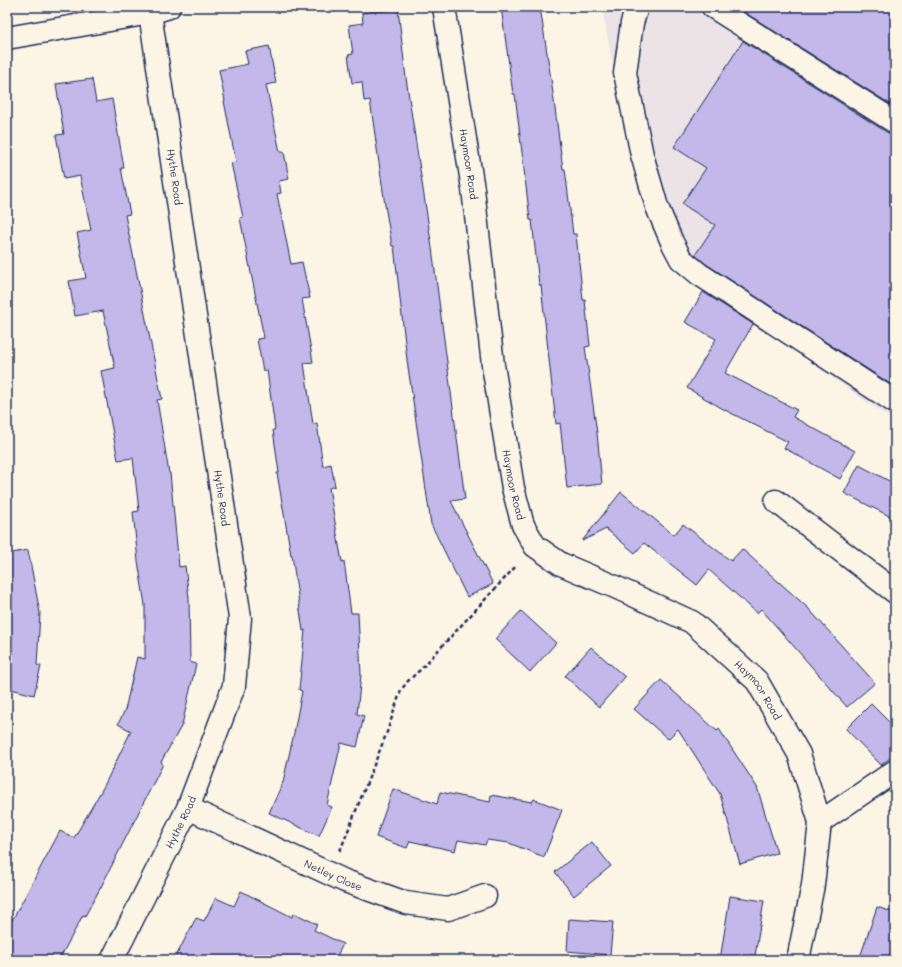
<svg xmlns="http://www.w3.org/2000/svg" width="902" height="967" font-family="Mali,sans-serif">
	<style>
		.built { fill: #ebe3e6 }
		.building { fill: #c3b8e9; stroke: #1b2f5e }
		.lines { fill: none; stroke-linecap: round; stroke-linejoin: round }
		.minor-casing { stroke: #1b2f5e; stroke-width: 25 }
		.path { stroke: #1b2f5e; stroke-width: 2.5; stroke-dasharray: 4 3; stroke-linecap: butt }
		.minor { stroke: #fcf5e5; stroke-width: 22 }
		.labels { text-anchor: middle; stroke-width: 3; stroke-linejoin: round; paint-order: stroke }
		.street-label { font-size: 10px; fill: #1b2f5e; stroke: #fcf5e5 }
	</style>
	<rect width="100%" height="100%" fill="#fcf5e5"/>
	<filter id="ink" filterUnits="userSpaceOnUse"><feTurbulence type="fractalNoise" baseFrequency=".025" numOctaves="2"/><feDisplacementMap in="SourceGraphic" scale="8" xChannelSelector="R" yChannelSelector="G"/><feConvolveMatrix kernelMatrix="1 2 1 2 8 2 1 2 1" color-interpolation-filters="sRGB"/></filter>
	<g filter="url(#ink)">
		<polygon class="built" points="602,7 895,7 895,422 672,264 646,208 630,156"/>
		<g class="building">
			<polygon points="501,7 540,7 552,86 563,169 565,169 573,234 576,234 583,300 585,300 590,346 585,347 597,433 602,484 567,488 560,423 556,424 541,285 539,285 532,220 530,220 515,94 513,94"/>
			<polygon points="736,7 895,7 895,107"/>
			<polygon points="398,9 406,78 432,248 465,499 451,501 493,584 467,597 431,524 407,360 394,246 392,246 385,205 370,100 364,101 362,82 352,83 348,55 353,54 349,25 363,23 362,13"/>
			<polygon points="743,41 888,133 895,134 895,387 706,264 695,255 715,225 682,204 706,168 674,147"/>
			<polygon points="269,46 276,83 266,85 280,152 284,152 289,179 279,181 281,193 277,194 291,264 302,262 310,298 302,299 313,362 304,363 313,424 317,423 323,466 331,464 335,486 329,488 342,562 344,561 351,613 358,613 361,675 357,714 364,716 357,747 341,743 327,805 332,807 319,836 269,813 283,782 294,733 302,691 299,690 305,630 303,631 292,555 291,555 277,473 279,473 273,430 275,429 267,370 263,371 257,339 264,338 240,218 243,217 231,163 236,162 224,101 225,101 219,70 248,64 245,51"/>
			<polygon points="92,79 96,102 112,99 124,168 121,168 130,214 125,215 162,399 157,400 169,473 170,473 179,567 185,566 189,598 190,662 196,664 182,725 161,762 163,764 101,887 85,916 83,915 59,960 7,960 7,930 60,831 74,838 104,786 131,731 118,724 125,710 137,657 145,659 145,605 138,561 133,512 139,511 133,458 118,460 101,371 115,368 103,311 75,316 69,281 86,278 77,233 91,230 80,176 64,179 56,135 64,134 56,84"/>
			<polygon points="703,292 753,324 725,373 797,410 793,417 855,451 840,479 784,448 788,442 725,410 687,388 716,339 685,322"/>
			<polygon points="859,465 895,484 895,519 844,493"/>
			<polygon points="621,492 674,535 683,524 731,561 742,549 808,608 875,683 847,707 761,609 757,613 709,570 697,585 644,543 635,553 606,529 582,541"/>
			<polygon points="28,550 40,613 37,665 41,666 34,695 7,688 7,554"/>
			<polygon points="521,611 556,643 530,672 495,639"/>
			<polygon points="591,647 625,677 599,707 565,676"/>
			<polygon points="661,680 717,731 719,729 757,787 777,853 740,864 720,794 678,729 668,739 634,709"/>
			<polygon points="871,704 895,728 895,754 881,765 846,729"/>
			<polygon points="393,789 437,804 440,792 490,802 491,795 532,802 534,799 562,810 544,857 509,843 487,840 485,845 458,840 455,851 410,841 407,848 376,837"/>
			<polygon points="592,842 611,866 574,896 555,872"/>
			<polygon points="241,891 292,917 294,913 317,924 314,930 343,944 335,960 174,960 196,918 204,921 216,898 234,906"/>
			<polygon points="730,896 764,901 755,956 751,955 750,960 720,960"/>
			<polygon points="877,907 895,913 895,939 888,960 859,960"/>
			<polygon points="569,919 613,922 610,955 567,951"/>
		</g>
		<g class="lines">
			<defs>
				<g id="minor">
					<path id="s1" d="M 444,7 L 473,189 L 493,365 L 513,488 L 523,525 L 535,546 L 561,564 L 613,586 L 692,622 L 757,681 L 799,754 L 820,822 L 813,885 L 798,960"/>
					<polyline points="637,7 632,23 625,73 642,155 657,207 672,242 681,259 699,274 895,402"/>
					<polyline points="713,7 895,122"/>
					<polyline points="7,38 150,13 169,7"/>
					<polyline points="776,501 895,592"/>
					<path id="s2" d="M 188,808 L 345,881 L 406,903 L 448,909 L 485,896"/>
					<polyline points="820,822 895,771"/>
					<path id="s3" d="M 112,960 L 188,808 L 234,686 L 240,618 L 150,13"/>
				</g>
			</defs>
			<use href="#minor" class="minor-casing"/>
			<polyline class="path" points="340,851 387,732 401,690 408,681 420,670 517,565"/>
			<use href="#minor" class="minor"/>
		</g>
	</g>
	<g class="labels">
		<g class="street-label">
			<text dy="4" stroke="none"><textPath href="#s1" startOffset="159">Haymoor Road</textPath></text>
			<text transform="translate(175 177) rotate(82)" y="4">Hythe Road</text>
			<text dy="4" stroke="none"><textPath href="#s1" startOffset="483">Haymoor Road</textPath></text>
			<text transform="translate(222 498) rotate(82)" y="4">Hythe Road</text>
			<text dy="4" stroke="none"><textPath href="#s1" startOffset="819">Haymoor Road</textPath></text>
			<text dy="4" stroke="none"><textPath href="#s3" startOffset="154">Hythe Road</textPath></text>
			<text dy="4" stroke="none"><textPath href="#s2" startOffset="160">Netley Close</textPath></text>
		</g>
	</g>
	<rect width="902" height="967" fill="none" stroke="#fcf5e5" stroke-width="24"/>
	<rect x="12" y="12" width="878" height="943" fill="none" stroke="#1b2f5e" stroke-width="1.5" filter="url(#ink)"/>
</svg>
